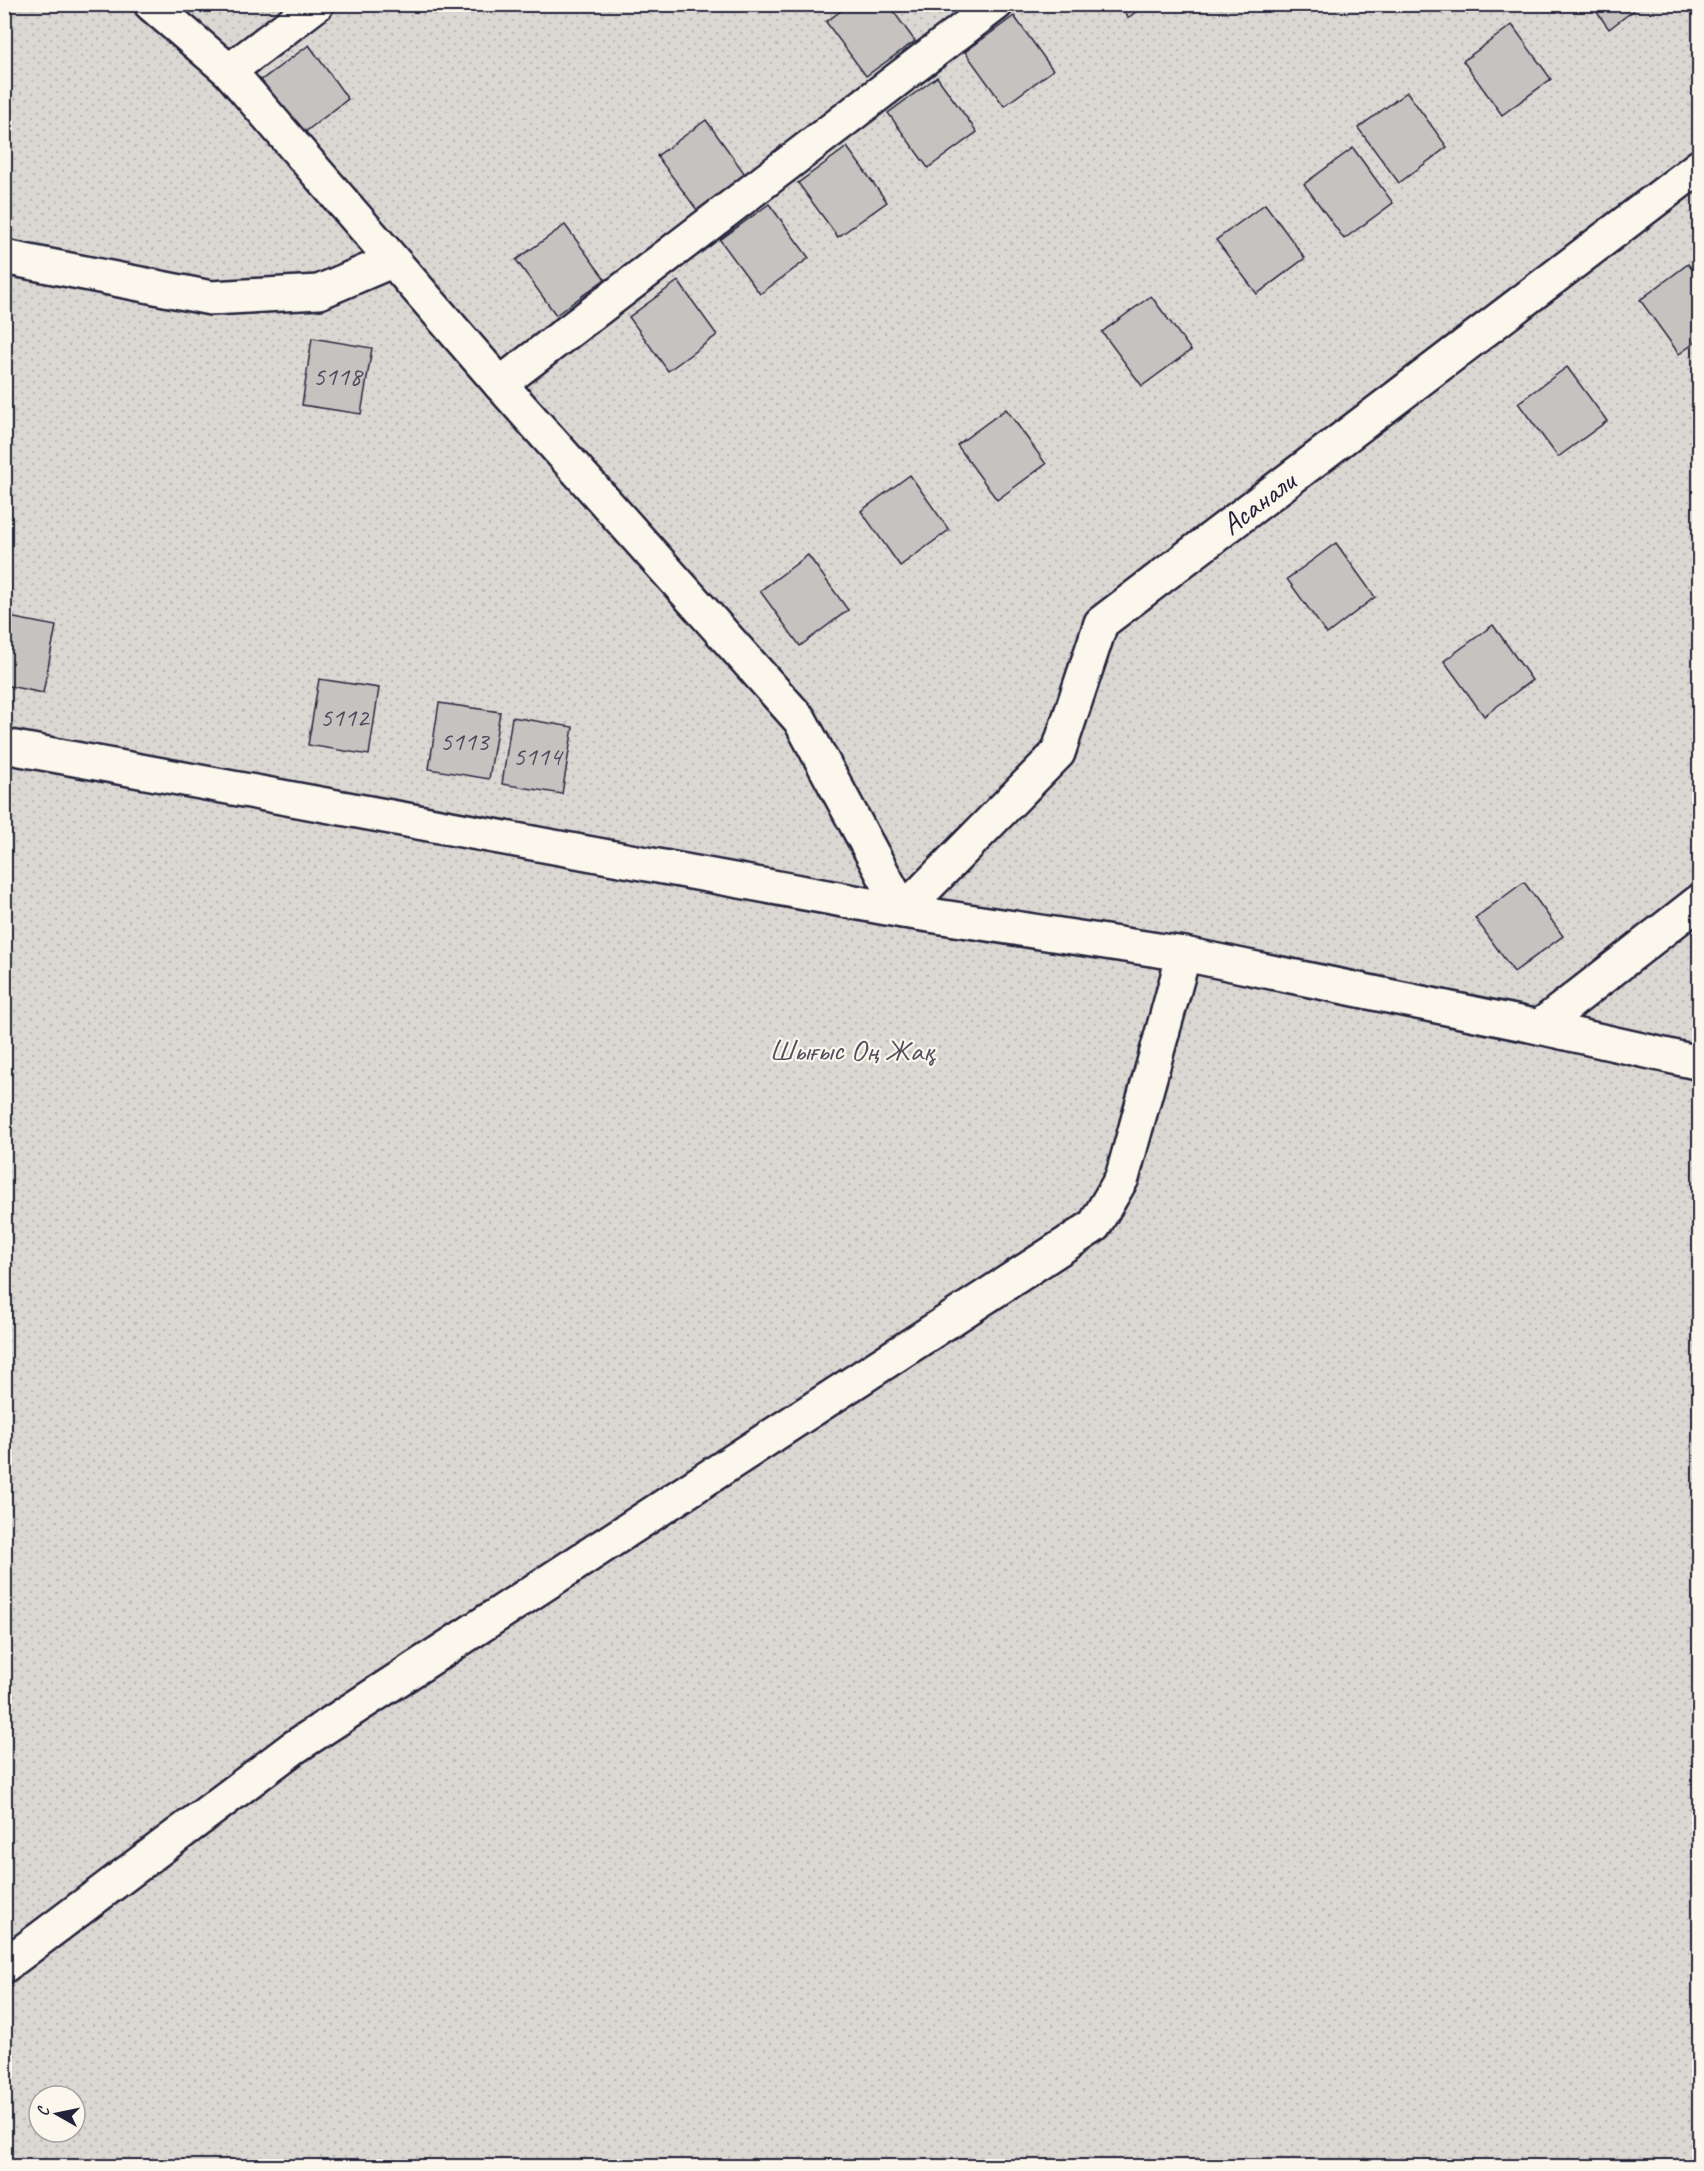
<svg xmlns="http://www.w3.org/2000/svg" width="1704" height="2171" font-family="Caveat,sans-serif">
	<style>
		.garden { fill: url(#garden-dots); stroke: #7e7d87; stroke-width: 1.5; fill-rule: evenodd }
		.building { fill: #c6c2c0; stroke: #22223b; stroke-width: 1.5 }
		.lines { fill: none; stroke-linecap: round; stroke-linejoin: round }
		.minor-casing { stroke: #22223b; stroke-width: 38 }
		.minor { stroke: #fbf7ec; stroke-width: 33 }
		.labels { text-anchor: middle; stroke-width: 4.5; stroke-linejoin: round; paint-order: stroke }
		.number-label { font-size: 27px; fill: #4b4a5c }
		.street-label { font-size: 30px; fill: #22223b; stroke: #fbf7ec }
		.park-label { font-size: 30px; fill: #505061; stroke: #fbf7ec }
	</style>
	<defs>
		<pattern id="garden-dots" width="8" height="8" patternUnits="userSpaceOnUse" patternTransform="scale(1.5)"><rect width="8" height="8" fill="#dbd8d3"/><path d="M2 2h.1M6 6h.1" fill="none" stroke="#bcb9b6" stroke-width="1.8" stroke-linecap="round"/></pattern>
	</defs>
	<rect width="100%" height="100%" fill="#fbf7ec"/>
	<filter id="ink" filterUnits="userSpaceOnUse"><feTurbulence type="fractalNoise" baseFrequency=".0167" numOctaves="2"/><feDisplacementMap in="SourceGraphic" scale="12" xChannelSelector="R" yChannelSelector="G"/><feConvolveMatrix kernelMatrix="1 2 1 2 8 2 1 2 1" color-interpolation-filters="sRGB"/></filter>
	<g filter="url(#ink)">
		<path class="garden" d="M 5,5 L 1699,5 L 1699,2166 L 5,2166 ZM 39,2096 L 75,2096 L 75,2132 L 39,2132 Z"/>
		<g class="building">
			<polygon points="850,4 888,4 915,41 866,76 826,22"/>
			<polygon points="1119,4 1146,4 1128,18"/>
			<polygon points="1591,4 1642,4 1609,29"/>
			<polygon points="1014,16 1053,70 1004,106 965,52"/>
			<polygon points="1512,25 1551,79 1502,115 1463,61"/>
			<polygon points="309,45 348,99 300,136 260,81"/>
			<polygon points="937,77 977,132 928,168 888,113"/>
			<polygon points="1407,92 1447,147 1399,183 1358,128"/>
			<polygon points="706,120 745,174 697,210 657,156"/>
			<polygon points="847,147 887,202 838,237 798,183"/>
			<polygon points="1353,148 1393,203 1344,239 1304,184"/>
			<polygon points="769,204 809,258 760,294 720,240"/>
			<polygon points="1265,204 1305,258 1257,294 1216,240"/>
			<polygon points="565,225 605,279 556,315 516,260"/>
			<polygon points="1688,264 1700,279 1700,339 1679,354 1640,300"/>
			<polygon points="678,281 717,335 668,371 629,317"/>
			<polygon points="1151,296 1191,350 1142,386 1102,332"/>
			<polygon points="312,338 372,348 361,414 302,405"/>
			<polygon points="1567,367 1607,421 1558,457 1518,403"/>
			<polygon points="1006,409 1046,464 997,500 957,445"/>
			<polygon points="910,475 949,530 900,566 861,511"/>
			<polygon points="1336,543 1375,597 1327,634 1287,579"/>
			<polygon points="808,555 848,610 800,646 760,591"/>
			<polygon points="4,616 56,626 43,693 4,685"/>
			<polygon points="1493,625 1532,680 1484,716 1444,661"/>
			<polygon points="319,679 379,688 369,755 308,745"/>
			<polygon points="439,703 500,712 489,779 429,769"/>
			<polygon points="512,717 573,727 562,794 502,784"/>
			<polygon points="1524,882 1563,936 1514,972 1475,918"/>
		</g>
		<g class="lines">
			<defs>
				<g id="minor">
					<polyline points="151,4 229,71 500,384 800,720 903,911 1058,753 1101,623 1700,166"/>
					<polyline points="229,71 317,4"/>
					<polyline points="4,257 211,298 319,292 391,261"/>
					<polyline points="500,384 996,4"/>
					<polyline points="4,746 903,911 1184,954 1539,1027 1700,1063"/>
					<polyline points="1539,1027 1700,901"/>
					<polyline points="4,1966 293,1748 1094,1226 1122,1178 1184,954"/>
				</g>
			</defs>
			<use href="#minor" class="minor-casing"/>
			<use href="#minor" class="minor"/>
		</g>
	</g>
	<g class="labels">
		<g class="number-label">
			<text x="337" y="385">5118</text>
			<text x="344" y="726">5112</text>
			<text x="464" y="750">5113</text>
			<text x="537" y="765">5114</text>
		</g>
		<g class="street-label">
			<text transform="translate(1258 503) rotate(-37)" y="10">Асанали</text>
		</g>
		<g class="park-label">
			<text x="852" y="1060">Шығыс Оң Жақ</text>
		</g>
	</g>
	<rect width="1704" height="2171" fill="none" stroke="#fbf7ec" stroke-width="24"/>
	<rect x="12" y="12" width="1680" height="2147" fill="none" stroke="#22223b" stroke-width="2" filter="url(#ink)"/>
	<g transform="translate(57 2114) rotate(279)"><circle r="28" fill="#fbf7ec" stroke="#a4a2a5" stroke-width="1.5"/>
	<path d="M0-4.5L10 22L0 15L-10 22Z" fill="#22223b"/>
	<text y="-9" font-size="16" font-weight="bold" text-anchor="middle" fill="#22223b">С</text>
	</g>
</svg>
